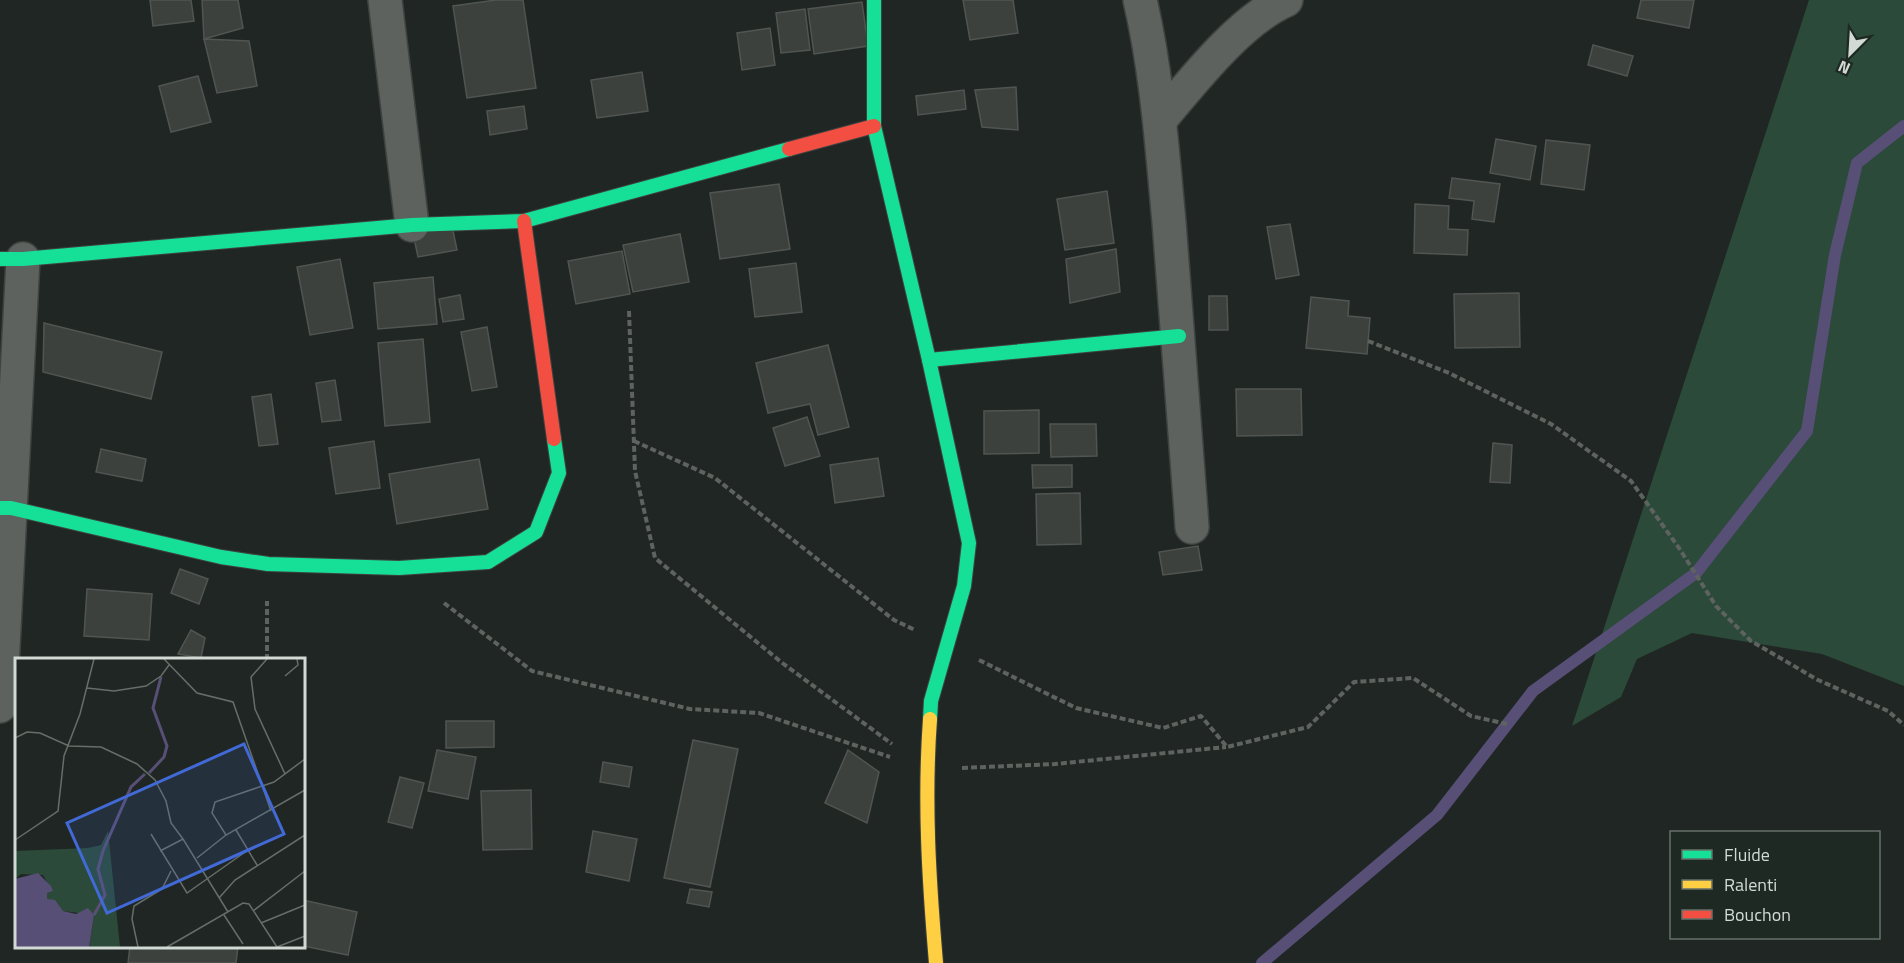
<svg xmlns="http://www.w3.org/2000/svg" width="1904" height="963" font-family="'Titillium Web',sans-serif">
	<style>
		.green { fill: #2b4a3a }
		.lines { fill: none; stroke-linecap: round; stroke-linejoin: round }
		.stream { stroke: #584f77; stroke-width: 12 }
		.building { fill: #3c413e; stroke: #505552; stroke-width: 1.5 }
		.street-casing { stroke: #3e4340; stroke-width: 36 }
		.fast-casing { stroke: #3e4340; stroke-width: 16 }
		.slow-casing { stroke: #3e4340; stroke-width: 16 }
		.jam-casing { stroke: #3e4340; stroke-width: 16 }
		.path { stroke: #5e6360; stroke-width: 4; stroke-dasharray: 6 3; stroke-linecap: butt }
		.street { stroke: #5d625f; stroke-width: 33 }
		.fast { stroke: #16e098; stroke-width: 14 }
		.slow { stroke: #ffcf43; stroke-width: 14 }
		.jam { stroke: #f24e42; stroke-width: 14 }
		.inset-river { fill: none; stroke: #584f77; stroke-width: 3 }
		.inset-road { fill: none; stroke: #676e6a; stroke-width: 1.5 }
		.view { fill: #416ad7; fill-opacity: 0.15; stroke: #416ad7; stroke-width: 3 }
		.inset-edge { fill: none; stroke: #d2dad5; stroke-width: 3 }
	</style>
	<rect width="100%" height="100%" fill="#202623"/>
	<polygon class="green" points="1809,0 1904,0 1904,686 1822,654 1692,633 1637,659 1621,697 1572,726"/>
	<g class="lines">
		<polyline class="stream" points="1262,963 1437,815 1533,691 1696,573 1807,431 1835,255 1857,163 1904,126"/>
	</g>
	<g class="building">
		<polygon points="150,0 191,0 194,21 153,26"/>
		<polygon points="202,0 238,0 243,28 204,39"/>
		<polygon points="496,0 523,0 536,88 467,98 453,6"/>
		<polygon points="963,0 1013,0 1018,33 970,40"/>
		<polygon points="1641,0 1694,0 1689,28 1637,18"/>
		<polygon points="862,2 868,46 814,54 808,9"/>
		<polygon points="805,9 810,50 781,53 776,13"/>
		<polygon points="770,28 775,65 742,70 737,33"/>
		<polygon points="204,39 249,41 257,86 217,93"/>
		<polygon points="1593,45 1633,56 1627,76 1588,65"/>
		<polygon points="642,72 648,111 597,118 591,80"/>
		<polygon points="198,76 211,122 171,132 159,86"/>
		<polygon points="1016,87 1018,130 982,127 975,90"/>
		<polygon points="964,90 966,109 918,115 916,96"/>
		<polygon points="524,106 527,129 490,135 487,111"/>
		<polygon points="1496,139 1536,146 1530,180 1490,173"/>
		<polygon points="1546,140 1590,145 1584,190 1541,184"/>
		<polygon points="1452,178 1500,184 1494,222 1472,219 1474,201 1449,198"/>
		<polygon points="779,184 790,249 720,259 710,193"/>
		<polygon points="1107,191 1114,243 1065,250 1057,199"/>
		<polygon points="1415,204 1449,206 1448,229 1468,230 1467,255 1414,253"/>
		<polygon points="1290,224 1299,275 1276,279 1267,227"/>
		<polygon points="452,226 457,250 418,257 413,233"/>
		<polygon points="680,234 689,282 633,292 623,245"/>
		<polygon points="1116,249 1120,292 1070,303 1066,259"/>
		<polygon points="622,251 630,294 576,304 568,261"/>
		<polygon points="340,259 353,328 310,335 297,267"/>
		<polygon points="796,263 802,312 755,317 749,269"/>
		<polygon points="433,277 437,324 378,329 374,283"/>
		<polygon points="1519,293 1520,347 1455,348 1454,294"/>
		<polygon points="460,295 464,319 443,322 439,299"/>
		<polygon points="1209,296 1227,296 1228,330 1209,330"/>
		<polygon points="1311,297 1349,301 1348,316 1370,318 1367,354 1306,348"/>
		<polygon points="44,323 162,352 151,399 43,372"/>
		<polygon points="487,327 497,387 472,391 461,332"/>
		<polygon points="423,339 430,422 385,426 378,343"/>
		<polygon points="828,345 849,427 818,435 810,404 768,413 756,363"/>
		<polygon points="335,380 341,420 322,422 316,383"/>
		<polygon points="1236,389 1301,389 1302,435 1237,436"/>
		<polygon points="271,394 278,444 259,446 252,397"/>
		<polygon points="1039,410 1039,453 984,454 984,411"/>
		<polygon points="807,417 820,456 785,466 773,428"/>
		<polygon points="1050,424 1096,424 1097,456 1051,457"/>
		<polygon points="374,441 380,488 336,494 329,448"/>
		<polygon points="1493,443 1512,445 1510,483 1490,482"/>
		<polygon points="101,449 146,459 142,481 96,472"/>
		<polygon points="878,458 884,496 835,503 830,465"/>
		<polygon points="479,459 488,509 397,524 389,474"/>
		<polygon points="1032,465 1072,465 1072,487 1033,488"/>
		<polygon points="1080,493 1081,544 1037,545 1036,494"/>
		<polygon points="1198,546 1202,570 1163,575 1159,552"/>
		<polygon points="180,569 208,579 199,604 171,593"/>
		<polygon points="87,589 152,594 149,640 84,636"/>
		<polygon points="191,630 205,638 201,658 178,654"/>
		<polygon points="446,721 494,721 494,747 446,748"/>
		<polygon points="693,740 738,749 710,887 664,878"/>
		<polygon points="437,750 476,757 468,799 428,791"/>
		<polygon points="848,750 879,772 867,823 825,803"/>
		<polygon points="603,762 632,767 629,787 600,782"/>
		<polygon points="400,777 424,783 412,828 388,822"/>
		<polygon points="531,790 532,849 483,850 481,791"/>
		<polygon points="593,831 637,839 629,881 586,872"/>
		<polygon points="690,889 712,892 709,907 687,903"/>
		<polygon points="303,900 357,912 348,955 303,946"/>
		<polygon points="130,946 238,946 236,963 128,963"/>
	</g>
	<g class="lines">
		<defs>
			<g id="street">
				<polyline points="385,0 412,225"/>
				<path d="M 1140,0 C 1157,73 1162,148 1169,222 C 1177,323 1185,425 1192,527"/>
				<path d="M 1160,120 C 1192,82 1240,20 1286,0"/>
				<polyline points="0,706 23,259"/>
			</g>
			<g id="fast">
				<polyline points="874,0 874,126 929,360 1179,336"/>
				<polyline points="0,259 23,259 412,225 524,221 789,149"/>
				<polyline points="929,360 969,543 964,586 931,701 930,719"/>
				<polyline points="0,508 11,508 221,557 268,564 399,568 488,562 536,532 559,473 554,439"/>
			</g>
			<path id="slow" d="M 930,719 C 924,802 929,880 936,963"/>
			<g id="jam">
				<polyline points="789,149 874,126"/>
				<polyline points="524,221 554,439"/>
			</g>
		</defs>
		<use href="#street" class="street-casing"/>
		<use href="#fast" class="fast-casing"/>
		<use href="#slow" class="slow-casing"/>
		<use href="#jam" class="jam-casing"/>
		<g class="path">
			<polyline points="629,311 635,471 655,558 781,662 892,744"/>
			<polyline points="1368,341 1449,373 1551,424 1631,481 1679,548 1716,606 1751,641 1818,680 1888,711 1904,725"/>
			<polyline points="634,441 715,478 894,620 915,630"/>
			<polyline points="444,603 532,671 690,709 759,713 890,757"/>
			<polyline points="267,660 267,601"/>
			<polyline points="979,660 1076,708 1163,728 1201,716 1227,747 1308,727 1354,682 1413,678 1471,716 1507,724"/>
			<polyline points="962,768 1055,764 1226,747"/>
		</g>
		<use href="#street" class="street"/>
		<use href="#fast" class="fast"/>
		<use href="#slow" class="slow"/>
		<use href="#jam" class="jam"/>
	</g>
	<g transform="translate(15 658)">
		<rect width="290" height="290" fill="#202623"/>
		<path d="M 93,173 L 105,289 L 74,289 L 79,257 L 48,253 L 31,241 L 32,235 L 37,233 L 28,217 L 6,216 L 0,221 L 0,193 L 73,190 L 86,187 Z" fill="#2b4a3a"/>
		<path d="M 23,215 L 36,228 L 38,233 L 32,235 L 32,241 L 40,242 L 48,253 L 61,256 L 73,250 L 79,257 L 74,289 L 0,289 L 0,221 Z" fill="#584f77"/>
		<path class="inset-river" d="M 134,115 L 149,99 L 152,88 L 138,50 L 146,19M 79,257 L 90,237 L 83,211 L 88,193 L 116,129 L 130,116"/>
		<path class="inset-road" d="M 149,1 L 182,35 L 218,44 L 256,153M 252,1 L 236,19 L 240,51 L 270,116M 270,18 L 283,7 L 282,1M 72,30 L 99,33 L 131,28 L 146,18 L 154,7M 0,80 L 12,74 L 25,75 L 54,88 L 86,89 L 122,106 L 140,122 L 151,143 L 156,165 L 168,181M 221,172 L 242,207M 136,176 L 172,235 L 233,192M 211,177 L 197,155 L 200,144 L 259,124 L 290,101M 0,182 L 43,153 L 49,98 L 65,56 L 79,1M 145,193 L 168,181 L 213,254M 182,200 L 211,177 L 290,132M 204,240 L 220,222 L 290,177M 238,253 L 290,213M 209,257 L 228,286M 246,265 L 290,247M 123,289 L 117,261 L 119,248 L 147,231 L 156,213M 152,289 L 228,245 L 234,246 L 262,289M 262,289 L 290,278"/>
		<path class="view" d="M 229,86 L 269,176 L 92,255 L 52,165 Z"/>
		<rect width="290" height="290" class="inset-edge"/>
	</g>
	<rect x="1670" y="831" width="210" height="108" fill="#1d2922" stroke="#65706a" stroke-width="1.5"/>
	<rect x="1682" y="850" width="30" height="9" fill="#16e098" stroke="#65706a" stroke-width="1.5"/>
	<text x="1724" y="861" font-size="18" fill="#d2dad5">Fluide</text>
	<rect x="1682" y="880" width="30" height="9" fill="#ffcf43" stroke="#65706a" stroke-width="1.5"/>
	<text x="1724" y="891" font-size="18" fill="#d2dad5">Ralenti</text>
	<rect x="1682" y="910" width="30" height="9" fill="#f24e42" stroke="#65706a" stroke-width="1.5"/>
	<text x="1724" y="921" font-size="18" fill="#d2dad5">Bouchon</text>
	<g transform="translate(1850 54) rotate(204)" stroke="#1d2922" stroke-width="4.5" paint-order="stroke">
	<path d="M0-4.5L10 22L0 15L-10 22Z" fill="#d2dad5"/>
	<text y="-9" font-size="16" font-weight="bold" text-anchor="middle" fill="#d2dad5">N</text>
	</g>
</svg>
